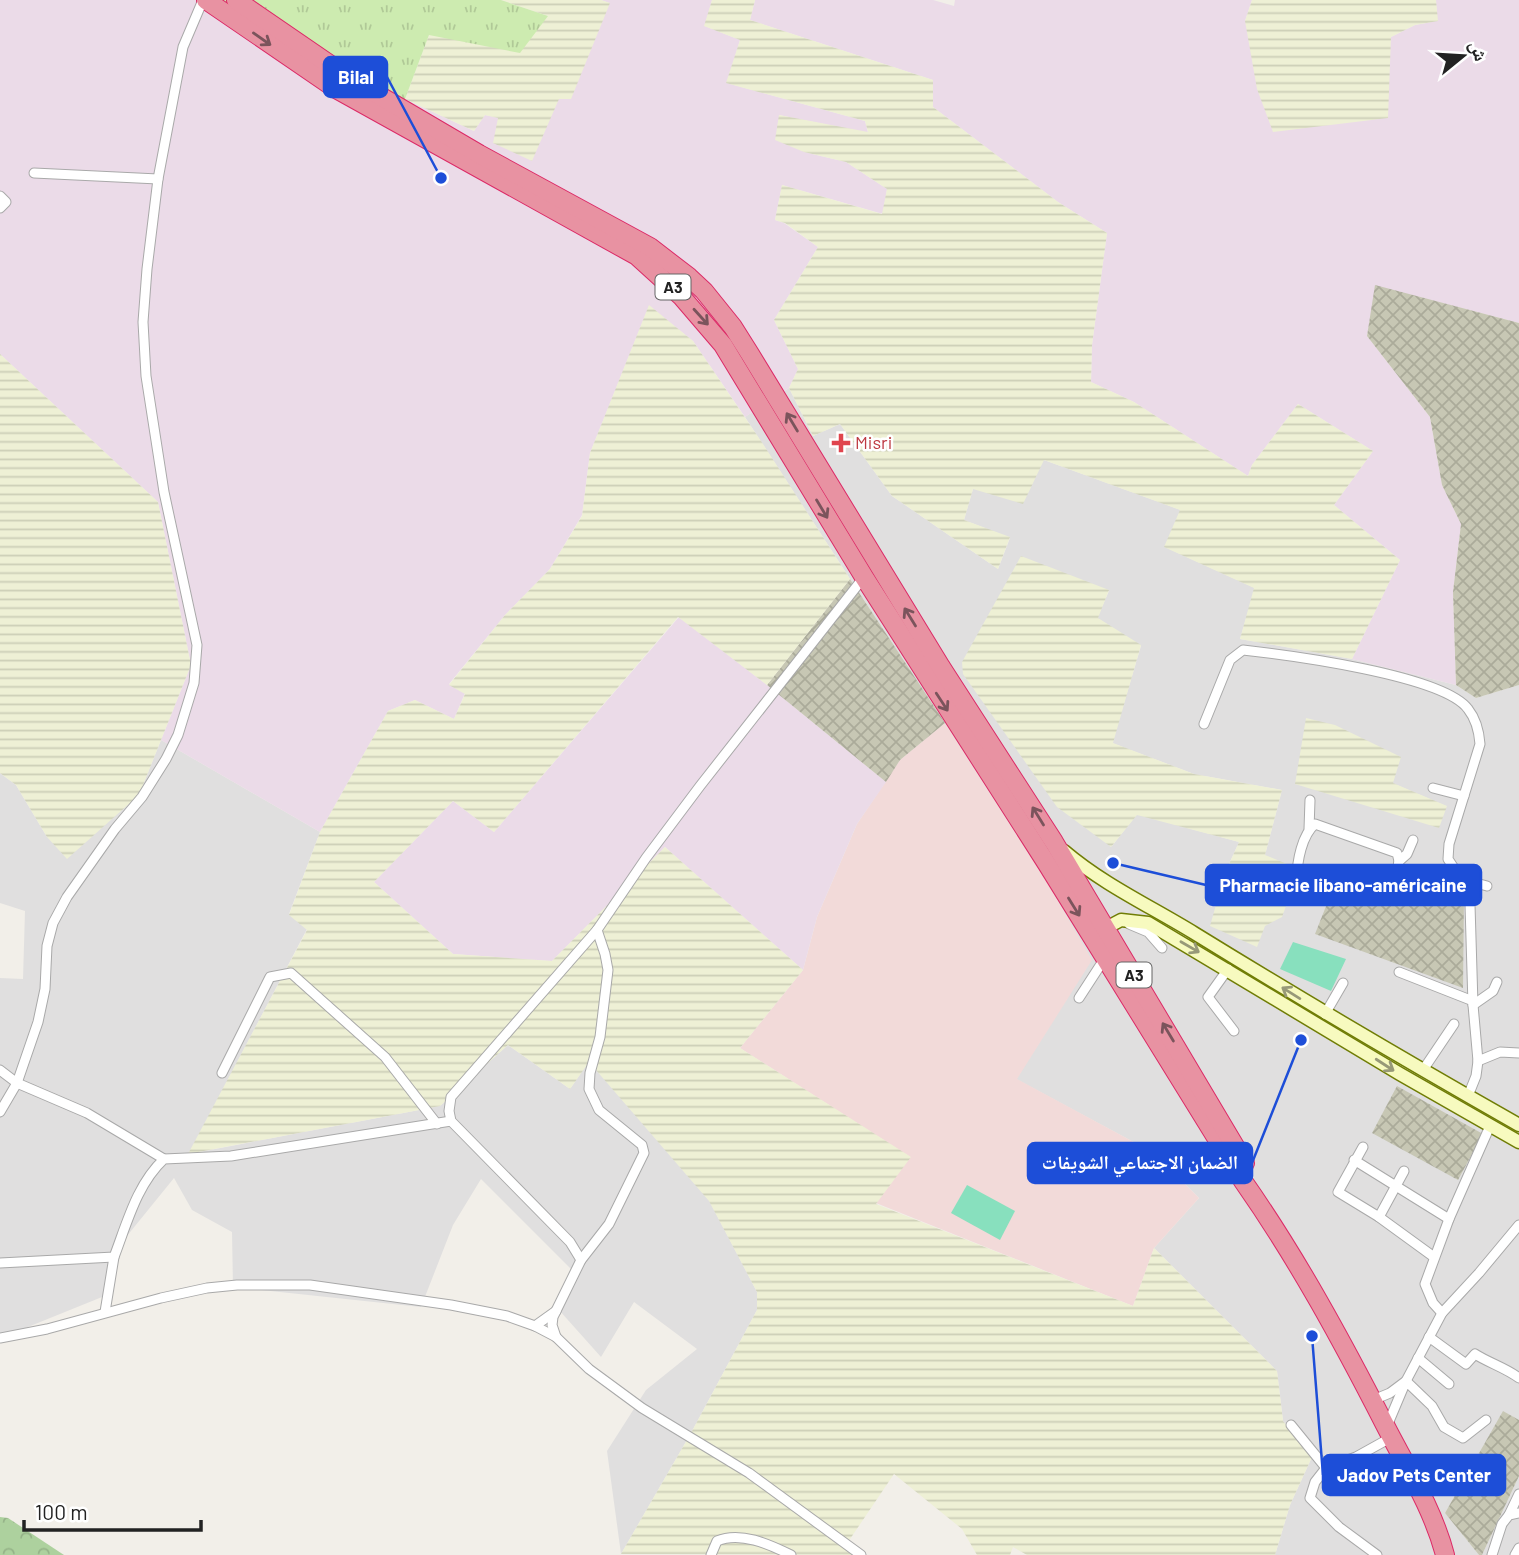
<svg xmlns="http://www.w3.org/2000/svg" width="1519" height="1555" font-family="Barlow,'Noto Naskh Arabic',sans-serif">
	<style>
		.residential { fill: #e0dfdf; fill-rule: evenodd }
		.commercial { fill: #f2dad9 }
		.industrial { fill: #ebdbe8 }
		.construction { fill: url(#construction-cross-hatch) }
		.farmland { fill: url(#farmland-rules) }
		.grass { fill: url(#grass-tufts) }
		.forest { fill: url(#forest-crowns) }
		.pitch { fill: #88e0be }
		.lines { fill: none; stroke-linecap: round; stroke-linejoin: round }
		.street-casing { stroke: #a9a9a9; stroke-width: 11 }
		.secondary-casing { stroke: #707d05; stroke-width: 15 }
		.highway-casing { stroke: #dc2a67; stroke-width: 20 }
		.street { stroke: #fff; stroke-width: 9 }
		.secondary { stroke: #f7fabf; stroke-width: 12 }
		.highway { stroke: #e892a2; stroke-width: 18 }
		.oneway { stroke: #7b545c }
		.oneway2 { stroke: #979978 }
		.health-dot { fill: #e0444e; stroke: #fff; stroke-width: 2.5 }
		.labels { text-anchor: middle; stroke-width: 5; stroke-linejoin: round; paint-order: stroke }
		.shield { fill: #fff; stroke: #646464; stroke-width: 2 }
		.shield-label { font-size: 16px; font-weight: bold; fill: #222 }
		.health-label { font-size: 18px; fill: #be3a42; stroke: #fff; text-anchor: start }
		.leader { fill: none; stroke: #1d4ed8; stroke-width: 2.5 }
		.callout-dot { fill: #1d4ed8; stroke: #fff; stroke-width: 2.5 }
		.callout { fill: #1d4ed8; stroke: #1d4ed8; stroke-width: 2.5 }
		.callout-label { font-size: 19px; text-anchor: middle; font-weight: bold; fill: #fff }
	</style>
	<defs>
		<pattern id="construction-cross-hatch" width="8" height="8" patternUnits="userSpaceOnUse" patternTransform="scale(1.75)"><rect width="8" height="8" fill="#c7c7b4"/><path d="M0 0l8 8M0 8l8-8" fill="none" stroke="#abab9a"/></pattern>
		<pattern id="farmland-rules" width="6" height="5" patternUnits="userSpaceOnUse" patternTransform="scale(1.75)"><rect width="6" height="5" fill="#eef0d5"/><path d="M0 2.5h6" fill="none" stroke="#ccceb7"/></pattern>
		<pattern id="grass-tufts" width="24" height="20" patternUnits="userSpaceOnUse" patternTransform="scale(1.75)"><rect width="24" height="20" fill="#cdebb0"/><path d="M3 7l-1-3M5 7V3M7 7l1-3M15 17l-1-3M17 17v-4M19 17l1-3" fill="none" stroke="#b0c997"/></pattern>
		<pattern id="forest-crowns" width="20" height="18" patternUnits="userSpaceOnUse" patternTransform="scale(1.75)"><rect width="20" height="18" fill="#add19e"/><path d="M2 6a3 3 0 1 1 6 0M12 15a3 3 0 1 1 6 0" fill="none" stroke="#95b388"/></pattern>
	</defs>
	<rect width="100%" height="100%" fill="#f2efe9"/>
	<g class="residential">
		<path d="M 789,388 L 813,436 L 840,424 L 892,496 L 998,569 L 1010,538 L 964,520 L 973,489 L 1044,460 L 1181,510 L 1165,547 L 1255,588 L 1240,639 L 1352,659 L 1456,685 L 1476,698 L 1519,685 L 1519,1420 L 1504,1412 L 1445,1513 L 1479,1555 L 1275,1555 L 1290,1505 L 1312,1457 L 1283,1421 L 1277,1371 L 1154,1248 L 1199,1198 L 1154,1153 L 1016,1079 L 1091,960 L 1048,884 L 745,417 ZM 1021,557 L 1109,591 L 1097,618 L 1141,646 L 1112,743 L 1194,774 L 1282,790 L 1265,855 L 1225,873 L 1239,842 L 1137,814 L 1112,846 ZM 1400,756 L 1392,783 L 1446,806 L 1295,784 Z"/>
		<polygon points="161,740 320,832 289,914 307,929 189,1154 440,1106 508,1045 570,1089 589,1061 709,1200 757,1292 757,1310 691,1433 621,1554 607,1451 646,1390 697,1349 634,1302 601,1357 559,1310 575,1273 481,1179 453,1225 421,1307 233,1287 232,1232 192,1210 174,1178 118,1247 107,1295 13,1333 0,1334 0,978 23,979 25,911 0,903 0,773 16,785 47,837 139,795"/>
		<polygon points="1519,1476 1519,1555 1482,1555"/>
	</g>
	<polygon class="commercial" points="945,723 1048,884 1092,960 1017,1079 1154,1153 1199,1198 1154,1248 1133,1306 876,1203 910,1157 740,1048 803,970 817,917 857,824 900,760"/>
	<g class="industrial">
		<polygon points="0,0 207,0 389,127 405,99 474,131 485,115 498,118 559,99 609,3 601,0 712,0 705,26 740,40 727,83 865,121 868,133 779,115 804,152 846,162 887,189 883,214 782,185 775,220 784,223 818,247 774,320 798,369 789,388 745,417 693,341 649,306 590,453 582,515 550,569 505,615 449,684 465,693 454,719 415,700 388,711 320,832 161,740 191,665 158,502 0,354"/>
		<polygon points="755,0 933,0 954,6 955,0 1252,0 1245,21 1391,37 1415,25 1437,21 1436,0 1519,0 1519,323 1376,286 1367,336 1430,417 1442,485 1461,524 1453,592 1456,685 1352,659 1400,560 1334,505 1373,451 1298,404 1252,465 1248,476 1134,402 1091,382 1092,345 1107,233 1058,202 933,107 933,80 750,20"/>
		<polygon points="679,617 767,685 886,782 857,824 817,917 803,970 665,847 552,961 453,954 374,882 453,801 494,832"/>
	</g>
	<g class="construction">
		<polygon points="1375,285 1519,323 1519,685 1476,698 1456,685 1453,592 1461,524 1442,485 1430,417 1367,336"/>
		<polygon points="850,579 945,723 900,760 886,782 767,685"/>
		<polygon points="1338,876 1464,895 1463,988 1315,934"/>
		<polygon points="1397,1086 1483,1134 1458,1180 1372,1133"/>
		<polygon points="1503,1411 1519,1420 1519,1476 1482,1555 1479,1555 1445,1513"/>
	</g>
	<g class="farmland">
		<polygon points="501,0 601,0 610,3 571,99 559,99 532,161 493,143 498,118 485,115 474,131 405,99 429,35 548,16"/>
		<polygon points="712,0 755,0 750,20 933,80 933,107 1058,202 1107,233 1092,345 1091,382 1134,402 1248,476 1252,465 1298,404 1373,451 1334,505 1400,560 1352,659 1240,639 1254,588 1164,547 1180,510 1044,460 1023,504 973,489 964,520 1010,537 998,569 892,496 840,424 813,436 789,388 798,369 774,320 818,247 785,223 775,220 782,185 882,214 887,189 846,162 804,152 775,140 779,115 868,132 865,121 726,83 740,40 704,26"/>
		<polygon points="1252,0 1436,0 1438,21 1415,25 1391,37 1388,118 1273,132 1257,89 1245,21"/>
		<polygon points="649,305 693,341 763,444 850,579 767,685 678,617 494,832 453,801 374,882 453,954 552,961 665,847 803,970 740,1048 911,1157 876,1204 1133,1306 1154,1248 1277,1371 1283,1421 1312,1457 1290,1505 1275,1555 1027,1555 1013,1547 1010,1555 977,1555 962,1529 894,1474 846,1545 855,1555 621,1554 691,1433 757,1310 757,1292 709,1201 589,1062 570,1089 508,1045 440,1106 188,1154 307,930 289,915 320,832 388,711 415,700 454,719 465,694 449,685 505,615 550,569 582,516 590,453"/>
		<polygon points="0,354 158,502 191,665 139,795 67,859 47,837 16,785 0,773"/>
		<polygon points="1021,556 1109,590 1098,618 1141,645 1113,743 1194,774 1282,790 1265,855 1292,866 1293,887 1282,917 1265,926 1257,947 1210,926 1225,873 1239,842 1137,815 1111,847 1057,807 963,674 962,662"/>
		<polygon points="1306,718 1335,725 1401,757 1393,783 1447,806 1439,828 1295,784"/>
	</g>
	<polygon class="grass" points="207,0 501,0 548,16 520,53 429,35 405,99 389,128"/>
	<polygon class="forest" points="0,1517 8,1518 64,1555 0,1555"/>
	<g class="pitch">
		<polygon points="1293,942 1346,959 1331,991 1280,969"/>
		<polygon points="967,1185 1015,1211 1000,1240 951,1213"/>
	</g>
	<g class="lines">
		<defs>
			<g id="street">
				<polyline points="34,173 158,179"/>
				<polyline points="0,196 6,202 0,208"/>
				<path d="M 1204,724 L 1230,660 L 1243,650 C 1288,655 1443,675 1468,709 C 1476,719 1479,731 1480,744 L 1449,844 L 1448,859 L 1467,888 L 1470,905 L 1473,1005 L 1478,1061 L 1476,1076 L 1468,1096"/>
				<polyline points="1433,788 1464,796"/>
				<polyline points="1309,829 1310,800"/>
				<polyline points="1399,861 1407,854 1413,840"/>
				<path d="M 1395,881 L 1399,861 L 1397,853 L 1315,824 C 1302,835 1297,861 1297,878 C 1305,881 1319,887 1328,883 C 1335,881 1335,875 1343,873 L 1426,886 L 1462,881"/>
				<polyline points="1467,888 1476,883 1487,886"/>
				<polyline points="1129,924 1148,932 1162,948"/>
				<polyline points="1228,969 1208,997 1234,1031"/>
				<polyline points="1399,972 1473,1001"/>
				<polyline points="1079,998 1105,958"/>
				<polyline points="1473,1005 1493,991 1497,982"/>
				<polyline points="1325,1014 1343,983"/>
				<polyline points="1478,1061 1500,1052 1519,1053"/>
				<polyline points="0,1070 17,1083 87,1113 164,1159"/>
				<polyline points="1423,1070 1454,1024"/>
				<polyline points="222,1073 270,977 291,973 385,1057 437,1124"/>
				<polyline points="0,1112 17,1083 38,1022 45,989 47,946 53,923 67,897 115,829 142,797 166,759 178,735 194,683 197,645 164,492 146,376 143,322 147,269 158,179 183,47 203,0"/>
				<polyline points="1363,1147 1338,1192 1379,1217"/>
				<polyline points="1354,1160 1449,1219"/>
				<polyline points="1404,1171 1379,1217 1434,1257"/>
				<polyline points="581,1260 570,1242 451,1121 449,1111 451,1097 597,930 646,858 700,786 864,577"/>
				<path d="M 0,1263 L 114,1257 C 127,1223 137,1184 164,1159 L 231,1156 L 451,1121"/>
				<polyline points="105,1312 114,1257"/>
				<polyline points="1442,1313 1433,1303 1425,1284 1449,1219 1490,1126"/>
				<polyline points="535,1326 556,1311"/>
				<polyline points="556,1337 552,1325 553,1317 581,1260 609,1224 644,1153 642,1145 599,1110 589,1089 590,1073 600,1037 608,970 605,954 597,930"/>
				<path d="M 1429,1337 L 1466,1364 L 1475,1354 C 1489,1363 1506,1368 1519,1378"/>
				<polyline points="0,1338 47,1329 161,1298 207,1288 237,1285 310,1285 451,1305 507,1316 535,1326 556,1337 589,1369 642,1408 749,1473 861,1555"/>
				<polyline points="1418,1358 1449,1384"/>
				<polyline points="1373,1400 1390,1393 1406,1381 1442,1313 1479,1273 1519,1225"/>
				<polyline points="1291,1425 1326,1468 1356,1457 1392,1437"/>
				<polyline points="1387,1426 1406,1381 1432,1406 1444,1427 1463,1438 1486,1420"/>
				<polyline points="1326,1468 1315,1482 1310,1498 1339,1527 1377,1555"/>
				<polyline points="1509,1515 1519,1494"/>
				<path d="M 711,1555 L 717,1541 C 740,1531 769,1544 791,1555"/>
				<polyline points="1492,1555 1502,1524 1509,1515 1519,1513"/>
				<polyline points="1515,1555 1519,1548"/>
			</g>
			<g id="secondary">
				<path d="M 1064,851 C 1104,885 1150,906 1194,933 C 1301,999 1410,1063 1519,1125"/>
				<polyline points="1106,928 1121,920 1148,923 1400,1074 1519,1142"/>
			</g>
			<g id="highway">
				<path d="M 206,0 L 336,89 L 637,256 L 681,296 L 723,345 L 864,577 L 1047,864 L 1243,1181 C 1297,1258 1342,1341 1385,1425 C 1406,1466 1433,1509 1445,1555"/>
				<polyline points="236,0 351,79 479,154 650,247 689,277 704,291 733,327 750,354 941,667 1054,842 1245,1163"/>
			</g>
		</defs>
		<use href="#street" class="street-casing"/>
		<use href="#secondary" class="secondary-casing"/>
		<use href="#highway" class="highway-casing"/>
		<use href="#street" class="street"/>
		<use href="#secondary" class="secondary"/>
		<use href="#highway" class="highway"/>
	</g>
	<defs><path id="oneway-shaft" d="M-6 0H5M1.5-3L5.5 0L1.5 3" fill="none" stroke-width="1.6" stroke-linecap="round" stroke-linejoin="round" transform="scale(1.75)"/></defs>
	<g class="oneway">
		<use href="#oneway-shaft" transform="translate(262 39) rotate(35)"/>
		<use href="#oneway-shaft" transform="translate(701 317) rotate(48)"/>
		<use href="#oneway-shaft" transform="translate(792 422) rotate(-121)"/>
		<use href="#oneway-shaft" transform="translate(822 509) rotate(59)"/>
		<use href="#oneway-shaft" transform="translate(910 617) rotate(-122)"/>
		<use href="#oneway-shaft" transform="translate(942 702) rotate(57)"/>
		<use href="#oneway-shaft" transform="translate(1038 816) rotate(-122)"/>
		<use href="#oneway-shaft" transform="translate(1074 907) rotate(58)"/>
		<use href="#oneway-shaft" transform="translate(1168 1032) rotate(-121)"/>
	</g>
	<g class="oneway2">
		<use href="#oneway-shaft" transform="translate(1190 947) rotate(30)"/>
		<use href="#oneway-shaft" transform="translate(1291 993) rotate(-148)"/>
		<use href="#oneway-shaft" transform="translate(1385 1065) rotate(33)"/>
	</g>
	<path class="health-dot" d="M837.5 432.5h7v7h7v7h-7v7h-7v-7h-7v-7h7z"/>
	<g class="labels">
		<g class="shield">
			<rect x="655.5" y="274.5" width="35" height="25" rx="5"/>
			<rect x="1116.5" y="962.5" width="35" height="25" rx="5"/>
		</g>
		<g class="shield-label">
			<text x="673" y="293">A3</text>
			<text x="1134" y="981">A3</text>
		</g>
		<g class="health-label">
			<text x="855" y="449">Misri</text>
		</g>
	</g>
	<path class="leader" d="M441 178L387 77M1113 863L1206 885M1301 1040L1252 1163M1312 1336L1323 1475"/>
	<g class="callout-dot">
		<circle cx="441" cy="178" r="7"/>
		<circle cx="1113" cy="863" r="7"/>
		<circle cx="1301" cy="1040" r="7"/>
		<circle cx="1312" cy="1336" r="7"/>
	</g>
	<g class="callout">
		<rect x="324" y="57" width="63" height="40" rx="7"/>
		<rect x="1206" y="865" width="275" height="40" rx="7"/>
		<rect x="1028" y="1143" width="224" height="40" rx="7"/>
		<rect x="1323" y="1455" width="182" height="40" rx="7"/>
	</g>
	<g class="callout-label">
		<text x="356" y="84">Bilal</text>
		<text x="1343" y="892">Pharmacie libano-américaine</text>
		<text x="1140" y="1169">الضمان الاجتماعي الشويفات</text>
		<text x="1414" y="1482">Jadov Pets Center</text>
	</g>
	<g transform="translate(1463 56) rotate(72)" stroke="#ffffff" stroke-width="5" paint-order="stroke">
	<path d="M0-5L12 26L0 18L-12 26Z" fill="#222222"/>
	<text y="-10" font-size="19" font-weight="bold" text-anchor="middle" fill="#222222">ش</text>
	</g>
	<path d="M24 1520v10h177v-10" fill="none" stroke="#222222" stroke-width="3.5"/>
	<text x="35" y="1520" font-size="21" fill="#222222" stroke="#ffffff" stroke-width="5" paint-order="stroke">100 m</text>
</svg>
